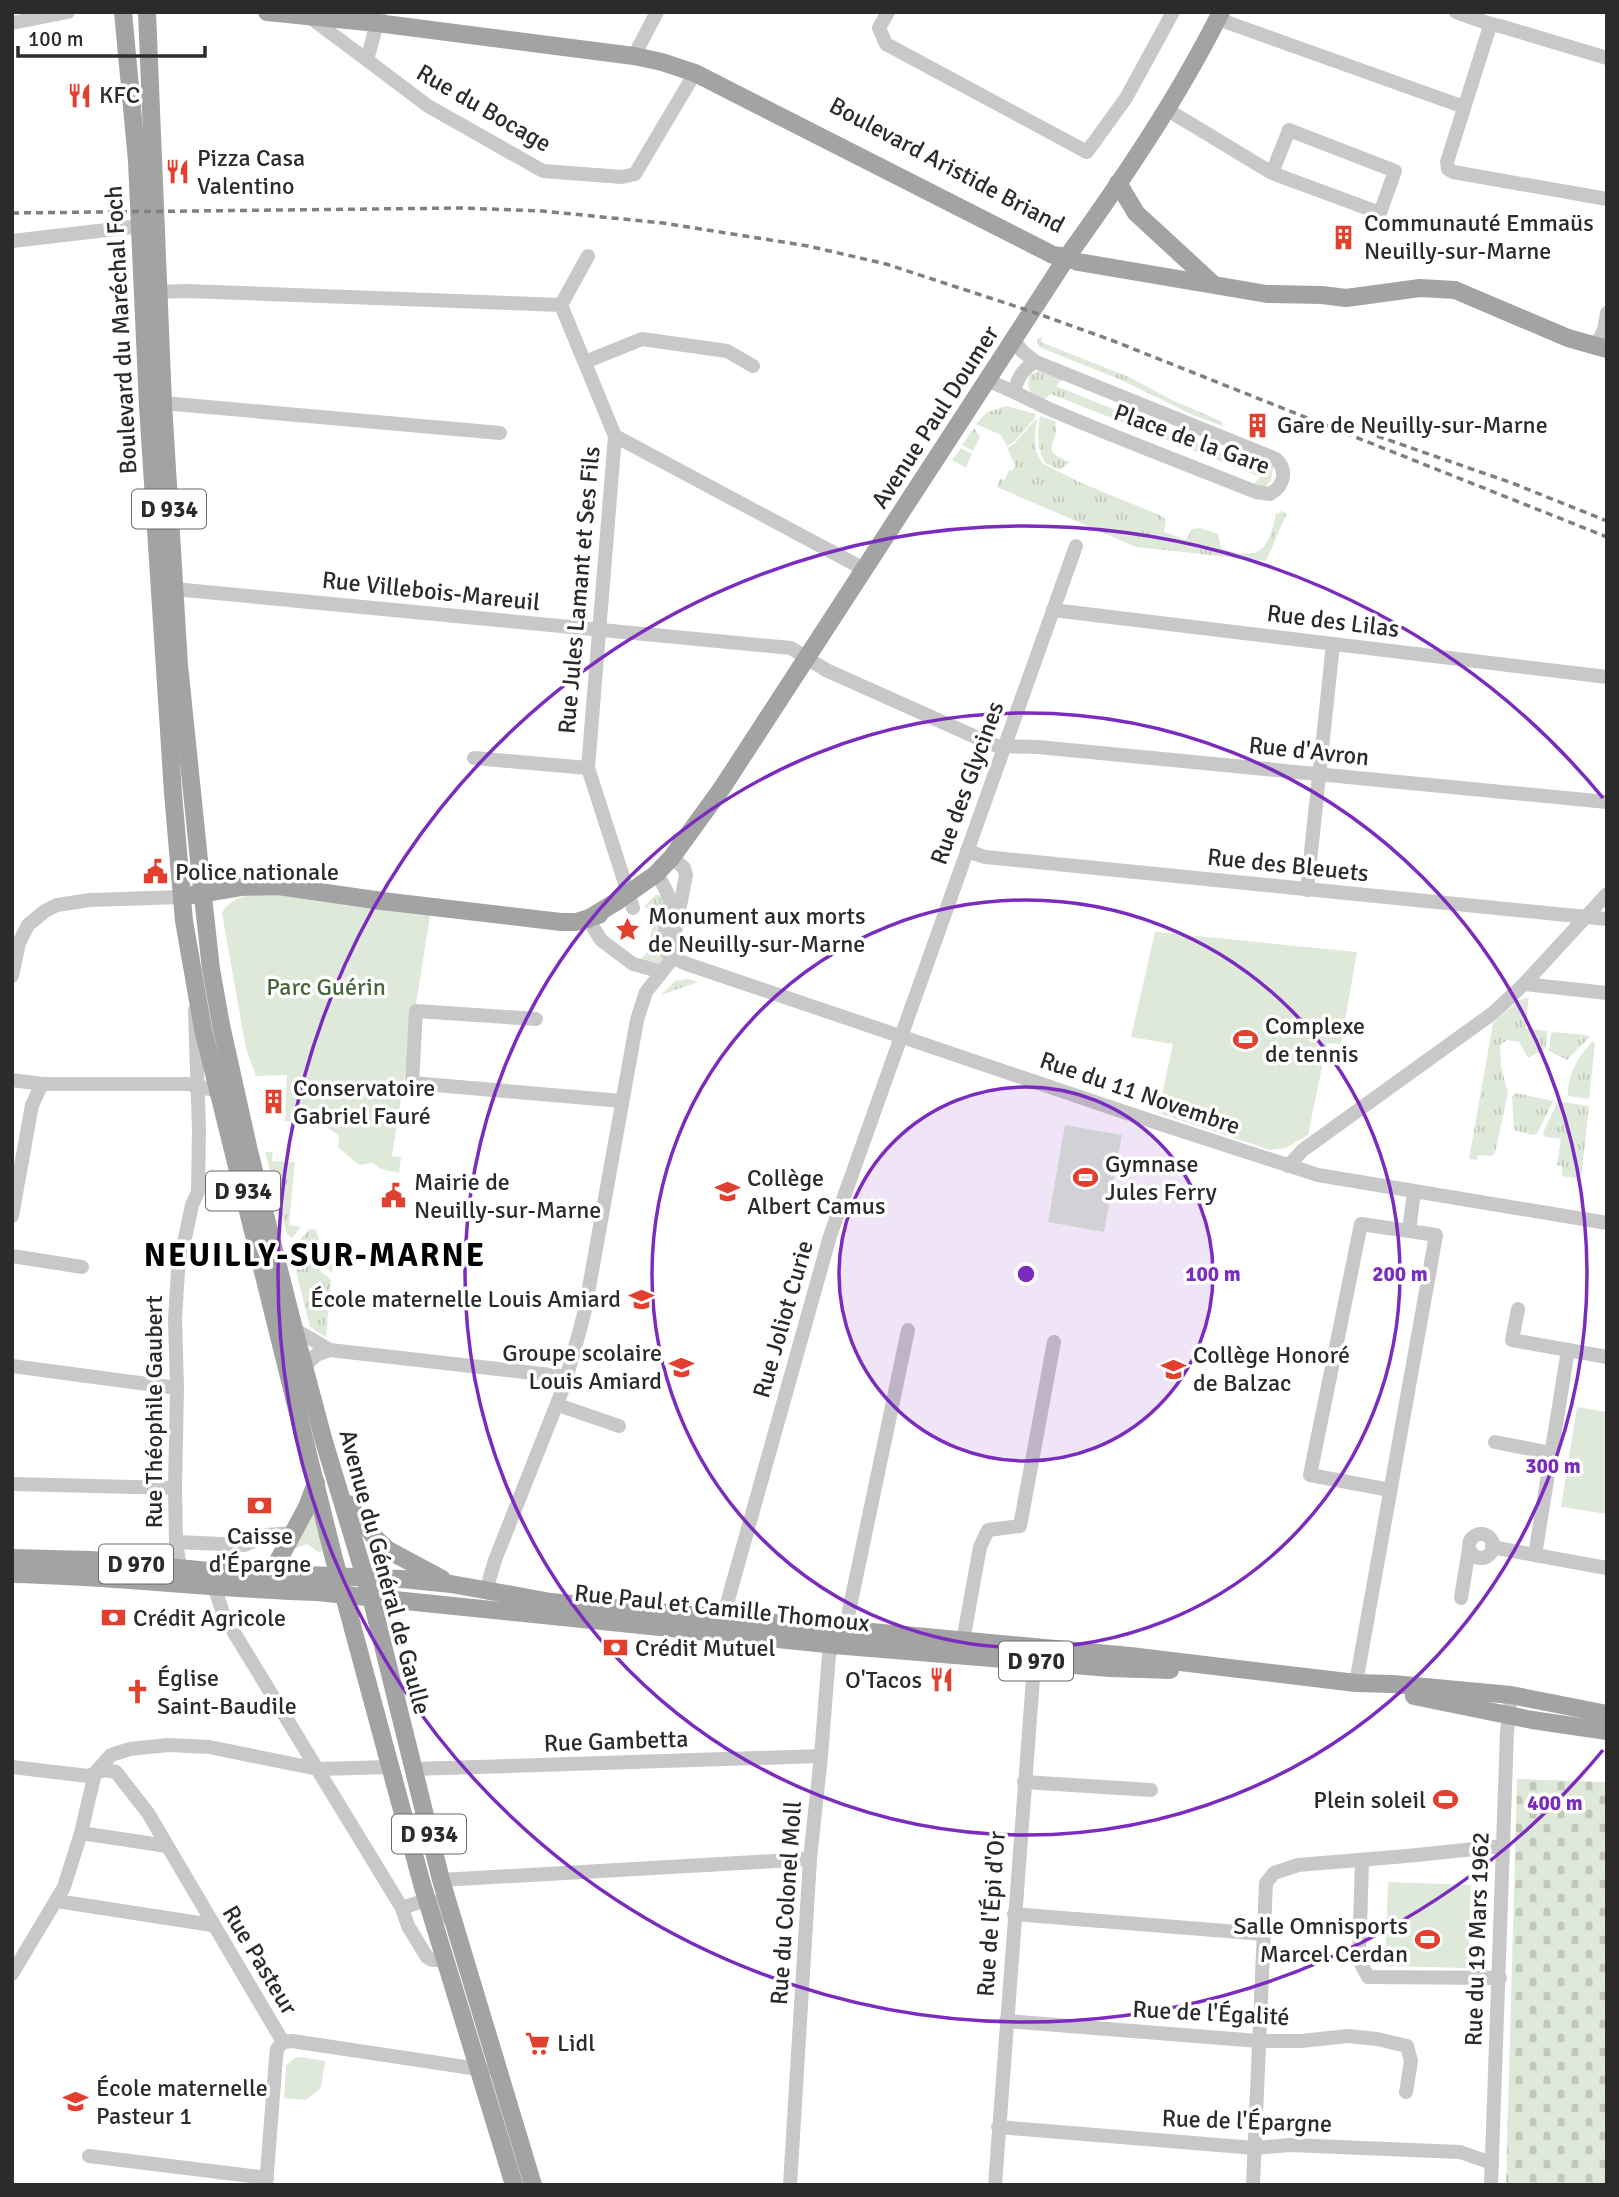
<svg xmlns="http://www.w3.org/2000/svg" width="1619" height="2197" font-family="Signika,sans-serif">
	<style>
		.grass { fill: url(#grass-tufts) }
		.cemetery { fill: url(#cemetery-stones) }
		.park { fill: #dfe9d9 }
		.lines { fill: none; stroke-linecap: round; stroke-linejoin: round }
		.minor { stroke: #c8c8c8; stroke-width: 14 }
		.major { stroke: #a3a3a3; stroke-width: 18 }
		.rail { stroke: #808080; stroke-width: 3.5; stroke-dasharray: 7 5; stroke-linecap: butt }
		.ring { fill: none; stroke: #7b2cbf; stroke-width: 3.5 }
		.labels { text-anchor: middle; stroke-width: 7; stroke-linejoin: round; paint-order: stroke }
		.shield { fill: #fff; stroke: #6b6b6b; stroke-width: 2 }
		.shield-label { font-size: 23px; font-weight: bold; fill: #2b2b2b }
		.poi-label { font-size: 24px; fill: #2b2b2b; stroke: #fff; text-anchor: start }
		.street-label { font-size: 24px; fill: #2b2b2b; stroke: #fff }
		.park-label { font-size: 24px; fill: #47663a; stroke: #fff }
		.district-label { font-size: 32px; font-weight: bold; letter-spacing: 2px; fill: #000; stroke: #fff }
		.centre { fill: #7b2cbf; stroke: #fff; stroke-width: 3.5 }
		.ring-label { font-size: 21px; text-anchor: middle; font-weight: bold; fill: #7b2cbf; stroke: #fff; stroke-width: 7; stroke-linejoin: round; paint-order: stroke }
	</style>
	<defs>
		<pattern id="grass-tufts" width="24" height="20" patternUnits="userSpaceOnUse" patternTransform="scale(1.75)"><rect width="24" height="20" fill="#dfe9d9"/><path d="M3 7l-1-3M5 7V3M7 7l1-3M15 17l-1-3M17 17v-4M19 17l1-3" fill="none" stroke="#c0c8ba"/></pattern>
		<pattern id="cemetery-stones" width="16" height="16" patternUnits="userSpaceOnUse" patternTransform="scale(1.75)"><rect width="16" height="16" fill="#dfe9d9"/><path d="M2 7V4a2 2 0 0 1 4 0v3zM10 15v-3a2 2 0 0 1 4 0v3z" fill="#c0c8ba"/></pattern>
	</defs>
	<rect width="100%" height="100%" fill="#fff"/>
	<g class="grass">
		<polygon points="1042,336 1041,342 1129,377 1172,400 1223,422 1222,426 1193,415 1119,379 1039,347 1037,340"/>
		<path d="M 1039,371 L 1064,378 L 1056,386 L 1260,468 L 1269,460 L 1273,467 L 1271,481 L 1263,488 L 1252,486 L 1260,477 L 1051,394 L 1041,402 C 1031,395 1025,389 1030,375 Z"/>
		<polygon points="1007,406 1035,414 1035,418 1015,441 1007,446 1001,435 976,424 987,412"/>
		<path d="M 1040,416 L 1055,421 C 1061,446 1036,449 1070,462 L 1060,470 L 1045,463 L 1040,452 L 1042,451 L 1039,449 L 1038,431 Z"/>
		<path d="M 1037,418 L 1035,433 L 1036,451 L 1042,463 L 1079,482 L 1162,516 L 1166,521 L 1164,532 L 1186,540 L 1192,529 L 1201,528 L 1218,534 L 1221,548 C 1259,563 1269,550 1276,513 L 1279,514 L 1280,511 L 1287,513 L 1266,561 L 1136,547 L 997,487 L 1000,479 L 1005,480 L 1009,470 L 1012,471 L 1015,465 L 1007,448 L 1014,444 Z"/>
		<polygon points="974,428 980,437 973,451 962,445"/>
		<polygon points="961,448 972,454 966,468 952,460"/>
		<polygon points="656,895 662,895 664,913 652,911 644,906"/>
		<polygon points="654,919 663,920 663,965 640,961 647,952"/>
		<polygon points="688,979 698,982 661,995 675,981"/>
		<polygon points="1529,997 1525,1028 1547,1031 1546,1048 1528,1058 1519,1042 1507,1040 1500,1045 1501,1066 1508,1093 1495,1153 1491,1156 1478,1155 1477,1160 1469,1159 1493,1023 1519,1000"/>
		<polygon points="1553,1032 1587,1035 1590,1037 1567,1060 1549,1051 1551,1033"/>
		<path d="M 1593,1041 L 1595,1044 L 1589,1099 L 1568,1096 C 1568,1072 1577,1058 1593,1041 Z"/>
		<polygon points="1516,1093 1553,1101 1537,1134 1533,1135 1514,1130 1512,1096"/>
		<polygon points="1558,1101 1589,1106 1581,1179 1562,1176 1562,1166 1557,1165 1561,1139 1545,1137 1543,1133"/>
		<polygon points="265,1152 273,1152 272,1161 295,1162 289,1225 301,1227 292,1238 287,1234"/>
		<polygon points="310,1229 316,1230 319,1240 309,1252 297,1243"/>
		<polygon points="329,1246 335,1249 332,1273 317,1259"/>
		<polygon points="296,1250 331,1280 326,1337 310,1327 292,1255"/>
		<polygon points="313,1506 325,1551 318,1552 307,1544 293,1549"/>
	</g>
	<polygon class="cemetery" points="1517,1779 1607,1782 1607,2185 1506,2185"/>
	<g class="park">
		<path d="M 263,892 L 431,910 L 392,1156 L 401,1157 L 399,1173 L 381,1169 L 373,1163 L 359,1165 L 338,1147 L 339,1136 L 321,1123 L 285,1121 L 287,1075 L 256,1076 L 246,1049 L 222,913 C 229,898 248,895 263,892 Z"/>
		<polygon points="1155,932 1357,952 1341,1044 1327,1043 1308,1135 1286,1148 1270,1150 1158,1113 1173,1044 1131,1037"/>
		<polygon points="1065,1125 1122,1135 1104,1232 1048,1222"/>
		<polygon points="1577,1407 1607,1412 1607,1514 1561,1507"/>
		<polygon points="1388,1882 1471,1885 1468,1968 1385,1966"/>
		<polygon points="300,2057 325,2061 321,2088 306,2100 284,2098 286,2066 294,2058"/>
	</g>
	<g class="lines">
		<g class="minor">
			<polyline points="380,12 367,60 428,106 543,171 622,177 635,174 695,73"/>
			<polyline points="888,12 879,28 886,44 1087,152 1126,98 1173,12"/>
			<path d="M 1456,12 C 1471,17 1486,24 1500,26 L 1607,58"/>
			<polyline points="308,16 367,60"/>
			<polyline points="1218,19 1464,107"/>
			<polyline points="12,23 68,12"/>
			<polyline points="1490,26 1447,162 1448,169 1453,172 1607,199"/>
			<polyline points="634,56 657,12"/>
			<polyline points="1166,109 1272,173 1380,213 1395,171 1289,130 1272,173"/>
			<polyline points="12,241 141,226"/>
			<polyline points="158,292 186,291 561,305 615,436 588,768 633,908"/>
			<polyline points="561,305 588,256"/>
			<polyline points="1596,345 1604,330 1607,313"/>
			<polyline points="585,362 642,339 727,351 753,366"/>
			<path d="M 988,381 C 1013,390 1036,404 1061,414 C 1125,441 1191,466 1256,492 L 1270,494 C 1284,486 1288,471 1276,459 L 1036,362 L 1023,352 L 1014,341"/>
			<path d="M 1014,391 C 1018,378 1023,368 1036,362"/>
			<polyline points="163,403 500,433"/>
			<polyline points="615,436 864,569"/>
			<polyline points="174,589 791,648 826,670 987,742 997,746 1038,747 1607,802"/>
			<polyline points="1053,610 1607,677"/>
			<polyline points="474,758 588,768"/>
			<polyline points="967,851 985,857 1607,919"/>
			<path d="M 656,874 C 681,908 665,911 663,948 L 671,957 L 687,964 L 1127,1113 L 1318,1175 L 1607,1223"/>
			<polyline points="1307,890 1333,644"/>
			<polyline points="588,919 601,940 633,964 662,972"/>
			<polyline points="12,976 19,943 28,925 45,911 57,905 90,900 182,897"/>
			<polyline points="1524,984 1607,993"/>
			<polyline points="536,1019 416,1011 412,1083 622,1101"/>
			<polyline points="12,1080 42,1084 188,1084 217,1091"/>
			<polyline points="1288,1166 1303,1150 1493,1013 1524,984 1607,894"/>
			<polyline points="12,1216 32,1105 42,1084"/>
			<polyline points="12,1256 82,1267"/>
			<polyline points="1518,1309 1512,1340 1568,1350"/>
			<polyline points="294,1329 330,1350 560,1376 566,1379"/>
			<polyline points="1607,1357 1568,1350 1535,1555 1607,1568"/>
			<polyline points="12,1366 177,1388"/>
			<polyline points="304,1367 316,1355 330,1350"/>
			<polyline points="558,1405 619,1426"/>
			<polyline points="1495,1442 1551,1453"/>
			<polyline points="12,1484 175,1488"/>
			<polyline points="1390,1490 1310,1475 1361,1224 1409,1231"/>
			<circle cx="1481" cy="1546" r="12"/>
			<polyline points="176,1542 245,1545 267,1535 293,1533"/>
			<polyline points="1492,1547 1535,1555"/>
			<polyline points="179,1578 180,1568 176,1542 175,1488 177,1388 175,1319 178,1271 192,1205 198,1192 199,1130 195,1010"/>
			<polyline points="214,1586 224,1616"/>
			<polyline points="486,1591 495,1560 564,1386 579,1333 585,1310 637,1020 646,992 669,963 686,875 684,868 672,857"/>
			<polyline points="1461,1598 1469,1549"/>
			<polyline points="230,1626 402,1908 408,1926 427,1957 432,1960 446,1960"/>
			<polyline points="724,1628 726,1607 830,1236 1076,546"/>
			<polyline points="963,1641 980,1547 988,1530 1020,1526 1054,1342"/>
			<polyline points="1356,1683 1436,1235 1409,1231 1414,1192"/>
			<polyline points="12,1767 88,1776 105,1770 116,1772 148,1813 283,2042"/>
			<polyline points="413,1769 821,1756"/>
			<polyline points="1024,1782 1151,1790"/>
			<polyline points="81,1833 167,1846"/>
			<polyline points="1362,1860 1359,1960 1368,1977 1500,1978"/>
			<polyline points="441,1880 810,1859"/>
			<polyline points="57,1901 212,1925"/>
			<path d="M 402,1908 C 430,1899 431,1893 449,1919"/>
			<polyline points="1014,1914 1264,1934"/>
			<polyline points="12,1974 64,1887 81,1833 95,1773 111,1755 130,1749 168,1745 209,1747 318,1769 390,1767"/>
			<polyline points="1006,2021 1259,2041 1301,2041 1348,2036 1377,2039 1407,2046 1411,2061 1406,2092"/>
			<polyline points="283,2042 292,2041 485,2070"/>
			<polyline points="998,2127 1255,2148 1290,2145 1460,2152 1492,2163"/>
			<polyline points="89,2156 267,2178"/>
			<polyline points="266,2185 276,2058 277,2049 283,2042"/>
			<polyline points="790,2185 810,1859 821,1756 829,1655 848,1616 908,1330"/>
			<polyline points="995,2185 1035,1652"/>
			<polyline points="1253,2185 1266,1883 1274,1873 1298,1865 1407,1856 1503,1846"/>
			<polyline points="1491,2185 1507,1732 1511,1695"/>
		</g>
		<g class="major">
			<polyline points="123,12 137,161 148,406 173,793 184,921 203,1029 333,1555 422,1884 514,2185"/>
			<polyline points="147,12 163,403 179,665 200,870 211,969 221,1025 249,1151 294,1329 323,1438 371,1597 441,1880 533,2185"/>
			<polyline points="267,12 377,23 634,56 662,62 695,73 1053,255 1067,257 1078,262 1267,294 1322,295 1346,298 1420,288 1455,290 1568,338 1607,349"/>
			<polyline points="1118,183 1136,213 1213,284"/>
			<polyline points="193,895 241,887 278,886 382,901 561,922 576,922 599,915"/>
			<path d="M 588,919 L 619,900 L 656,874 L 672,857 L 722,788 L 1067,257 C 1123,179 1178,98 1221,12"/>
			<polyline points="348,1504 376,1539 388,1550 442,1579"/>
			<polyline points="12,1558 91,1560 210,1571 402,1579 451,1584 551,1602 1130,1656 1356,1683 1393,1684 1511,1695 1607,1714"/>
			<path d="M 12,1574 C 114,1576 216,1589 317,1592 L 846,1646 L 1110,1668 L 1170,1670"/>
			<polyline points="271,1574 307,1507 316,1483"/>
			<polyline points="1414,1696 1532,1720 1607,1731"/>
		</g>
		<g class="rail">
			<polyline points="12,213 462,208 542,211 663,223 808,246 886,264 1030,311 1111,340 1607,537"/>
			<polyline points="1377,436 1512,483 1607,521"/>
		</g>
	</g>
	<circle cx="1026" cy="1274" r="187" fill="#7b2cbf" fill-opacity=".12"/>
	<g class="ring">
		<circle cx="1026" cy="1274" r="187"/>
		<circle cx="1026" cy="1274" r="374"/>
		<circle cx="1026" cy="1274" r="561"/>
		<path d="M1603 1750A748 748 0 1 1 1603 798"/>
	</g>
	<defs>
		<symbol id="restaurant-bare" viewBox="-9 -9 18 18"><path d="M-5-6h1v4h1v-4h1v4h1v-4h1v5L-1.5 .5V6h-2V.5L-5-1ZM5-6V6H3V1.5H1.5Q1.5-4 5-6Z" fill="#e2402e" stroke="#fff" stroke-width="2.5" paint-order="stroke"/></symbol>
		<symbol id="building-bare" viewBox="-9 -9 18 18"><path d="M-4-6H4V6H1V3H-1V6H-4ZM-2.5-4.3h1.7v1.8h-1.7ZM.8-4.3h1.7v1.8H.8ZM-2.5-1h1.7V.8h-1.7ZM.8-1h1.7V.8H.8Z" fill="#e2402e" stroke="#fff" stroke-width="2.5" paint-order="stroke"/></symbol>
		<symbol id="civic-bare" viewBox="-9 -9 18 18"><path d="M-.6-6.5H3V-4.5H.6V-3L4-1V1h2V6H-6V1h2V-1L-.6-3ZM-1.2 2.5V6h2.4V2.5Z" fill="#e2402e" stroke="#fff" stroke-width="2.5" paint-order="stroke"/></symbol>
		<symbol id="sight-bare" viewBox="-9 -9 18 18"><path d="M0-6L1.8-2.2L6-1.7L2.9 1.2L3.7 5.4L0 3.3L-3.7 5.4L-2.9 1.2L-6-1.7L-1.8-2.2Z" fill="#e2402e" stroke="#fff" stroke-width="2.5" paint-order="stroke"/></symbol>
		<symbol id="stadium-bare" viewBox="-9 -9 18 18"><path d="M0-5a6.5 5 0 1 0 0 10a6.5 5 0 1 0 0-10ZM-3.5-1.8h7v3.6h-7Z" fill="#e2402e" stroke="#fff" stroke-width="2.5" paint-order="stroke"/></symbol>
		<symbol id="school-bare" viewBox="-9 -9 18 18"><path d="M0-5L7-2L0 1L-7-2ZM-4 1L0 2.5L4 1V4Q0 6-4 4Z" fill="#e2402e" stroke="#fff" stroke-width="2.5" paint-order="stroke"/></symbol>
		<symbol id="bank-bare" viewBox="-9 -9 18 18"><path d="M-6-4H6V4H-6ZM0-2.3a2.3 2.3 0 1 0 0 4.6a2.3 2.3 0 1 0 0-4.6Z" fill="#e2402e" stroke="#fff" stroke-width="2.5" paint-order="stroke"/></symbol>
		<symbol id="church-bare" viewBox="-9 -9 18 18"><path d="M-1.2-6h2.4v3.5h3.3v2.4h-3.3V6h-2.4V-.1h-3.3v-2.4h3.3Z" fill="#e2402e" stroke="#fff" stroke-width="2.5" paint-order="stroke"/></symbol>
		<symbol id="supermarket-bare" viewBox="-9 -9 18 18"><path d="M-6-5.5h2.5l.6 2H6L4.5 2H-2.5L-4.4-4H-6ZM-1.5 3.2a1.3 1.3 0 1 0 .1 0ZM3 3.2a1.3 1.3 0 1 0 .1 0Z" fill="#e2402e" stroke="#fff" stroke-width="2.5" paint-order="stroke"/></symbol>
	</defs>
	<g fill-rule="evenodd">
		<use href="#restaurant-bare" x="62" y="78" width="35" height="35"/>
		<use href="#restaurant-bare" x="160" y="154" width="35" height="35"/>
		<use href="#building-bare" x="1326" y="220" width="35" height="35"/>
		<use href="#building-bare" x="1240" y="408" width="35" height="35"/>
		<use href="#civic-bare" x="138" y="854" width="35" height="35"/>
		<use href="#sight-bare" x="610" y="912" width="35" height="35"/>
		<use href="#stadium-bare" x="1228" y="1022" width="35" height="35"/>
		<use href="#building-bare" x="256" y="1084" width="35" height="35"/>
		<use href="#stadium-bare" x="1068" y="1160" width="35" height="35"/>
		<use href="#school-bare" x="710" y="1174" width="35" height="35"/>
		<use href="#civic-bare" x="376" y="1178" width="35" height="35"/>
		<use href="#school-bare" x="624" y="1282" width="35" height="35"/>
		<use href="#school-bare" x="664" y="1350" width="35" height="35"/>
		<use href="#school-bare" x="1156" y="1352" width="35" height="35"/>
		<use href="#bank-bare" x="242" y="1488" width="35" height="35"/>
		<use href="#bank-bare" x="96" y="1600" width="35" height="35"/>
		<use href="#bank-bare" x="598" y="1630" width="35" height="35"/>
		<use href="#restaurant-bare" x="924" y="1662" width="35" height="35"/>
		<use href="#church-bare" x="120" y="1674" width="35" height="35"/>
		<use href="#stadium-bare" x="1428" y="1782" width="35" height="35"/>
		<use href="#stadium-bare" x="1410" y="1922" width="35" height="35"/>
		<use href="#supermarket-bare" x="520" y="2026" width="35" height="35"/>
		<use href="#school-bare" x="58" y="2084" width="35" height="35"/>
	</g>
	<g class="labels">
		<g class="shield">
			<rect x="132" y="489.5" width="74" height="39" rx="5"/>
			<rect x="206" y="1171.5" width="74" height="39" rx="5"/>
			<rect x="99" y="1544.5" width="74" height="39" rx="5"/>
			<rect x="999" y="1641.5" width="74" height="39" rx="5"/>
			<rect x="392" y="1814.5" width="74" height="39" rx="5"/>
		</g>
		<g class="shield-label">
			<text x="169" y="517">D 934</text>
			<text x="243" y="1199">D 934</text>
			<text x="136" y="1572">D 970</text>
			<text x="1036" y="1669">D 970</text>
			<text x="429" y="1842">D 934</text>
		</g>
		<g class="poi-label">
			<text x="99" y="103">KFC</text>
			<text x="197" y="166">Pizza Casa<tspan x="197" dy="28">Valentino</tspan></text>
			<text x="1364" y="231">Communauté Emmaüs<tspan x="1364" dy="28">Neuilly-sur-Marne</tspan></text>
			<text x="1277" y="433">Gare de Neuilly-sur-Marne</text>
			<text x="175" y="880">Police nationale</text>
			<text x="648" y="924">Monument aux morts<tspan x="648" dy="28">de Neuilly-sur-Marne</tspan></text>
			<text x="1265" y="1034">Complexe<tspan x="1265" dy="28">de tennis</tspan></text>
			<text x="293" y="1096">Conservatoire<tspan x="293" dy="28">Gabriel Fauré</tspan></text>
			<text x="1105" y="1172">Gymnase<tspan x="1105" dy="28">Jules Ferry</tspan></text>
			<text x="747" y="1186">Collège<tspan x="747" dy="28">Albert Camus</tspan></text>
			<text x="414" y="1190">Mairie de<tspan x="414" dy="28">Neuilly-sur-Marne</tspan></text>
			<text x="621" y="1307" text-anchor="end">École maternelle Louis Amiard</text>
			<text x="662" y="1361" text-anchor="end">Groupe scolaire<tspan x="662" dy="28">Louis Amiard</tspan></text>
			<text x="1193" y="1363">Collège Honoré<tspan x="1193" dy="28">de Balzac</tspan></text>
			<text x="260" y="1544" text-anchor="middle">Caisse<tspan x="260" dy="28">d'Épargne</tspan></text>
			<text x="133" y="1626">Crédit Agricole</text>
			<text x="635" y="1656">Crédit Mutuel</text>
			<text x="157" y="1686">Église<tspan x="157" dy="28">Saint-Baudile</tspan></text>
			<text x="922" y="1688" text-anchor="end">O'Tacos</text>
			<text x="1426" y="1808" text-anchor="end">Plein soleil</text>
			<text x="1408" y="1934" text-anchor="end">Salle Omnisports<tspan x="1408" dy="28">Marcel Cerdan</tspan></text>
			<text x="557" y="2051">Lidl</text>
			<text x="96" y="2096">École maternelle<tspan x="96" dy="28">Pasteur 1</tspan></text>
		</g>
		<g class="street-label">
			<text transform="translate(484 108) rotate(30)" y="8">Rue du Bocage</text>
			<text transform="translate(947 165) rotate(28)" y="8">Boulevard Aristide Briand</text>
			<text transform="translate(121 330) rotate(-93)" y="8">Boulevard du Maréchal Foch</text>
			<text transform="translate(935 417) rotate(-57)" y="8">Avenue Paul Doumer</text>
			<text transform="translate(1192 439) rotate(20)" y="8">Place de la Gare</text>
			<text transform="translate(579 590) rotate(-85)" y="8">Rue Jules Lamant et Ses Fils</text>
			<text transform="translate(431 591) rotate(6)" y="8">Rue Villebois-Mareuil</text>
			<text transform="translate(1333 621) rotate(7)" y="8">Rue des Lilas</text>
			<text transform="translate(1309 751) rotate(6)" y="8">Rue d'Avron</text>
			<text transform="translate(967 783) rotate(-70)" y="8">Rue des Glycines</text>
			<text transform="translate(1288 865) rotate(6)" y="8">Rue des Bleuets</text>
			<text transform="translate(1140 1093) rotate(19)" y="8">Rue du 11 Novembre</text>
			<text transform="translate(783 1319) rotate(-74)" y="8">Rue Joliot Curie</text>
			<text transform="translate(154 1412) rotate(-90)" y="8">Rue Théophile Gaubert</text>
			<text transform="translate(385 1572) rotate(75)" y="8">Avenue du Général de Gaulle</text>
			<text transform="translate(722 1608) rotate(6)" y="8">Rue Paul et Camille Thomoux</text>
			<text transform="translate(616 1741) rotate(-2)" y="8">Rue Gambetta</text>
			<text transform="translate(786 1903) rotate(-86)" y="8">Rue du Colonel Moll</text>
			<text transform="translate(991 1914) rotate(-86)" y="8">Rue de l'Épi d'Or</text>
			<text transform="translate(1477 1939) rotate(-88)" y="8">Rue du 19 Mars 1962</text>
			<text transform="translate(260 1960) rotate(59)" y="8">Rue Pasteur</text>
			<text transform="translate(1211 2013) rotate(3)" y="8">Rue de l'Égalité</text>
			<text transform="translate(1247 2121) rotate(2)" y="8">Rue de l'Épargne</text>
		</g>
		<g class="park-label">
			<text x="326" y="995">Parc Guérin</text>
		</g>
		<g class="district-label">
			<text x="315" y="1266">NEUILLY-SUR-MARNE</text>
		</g>
	</g>
	<circle cx="1026" cy="1274" r="10" class="centre"/>
	<g class="ring-label">
		<text x="1213" y="1281">100 m</text>
		<text x="1400" y="1281">200 m</text>
		<text x="1553" y="1473">300 m</text>
		<text x="1555" y="1810">400 m</text>
	</g>
	<rect width="1619" height="2197" fill="none" stroke="#2b2b2b" stroke-width="28"/>
	<path d="M18 46v10h187v-10" fill="none" stroke="#2b2b2b" stroke-width="3.5"/>
	<text x="28" y="46" font-size="21" fill="#2b2b2b" stroke="#ffffff" stroke-width="5" paint-order="stroke">100 m</text>
</svg>
